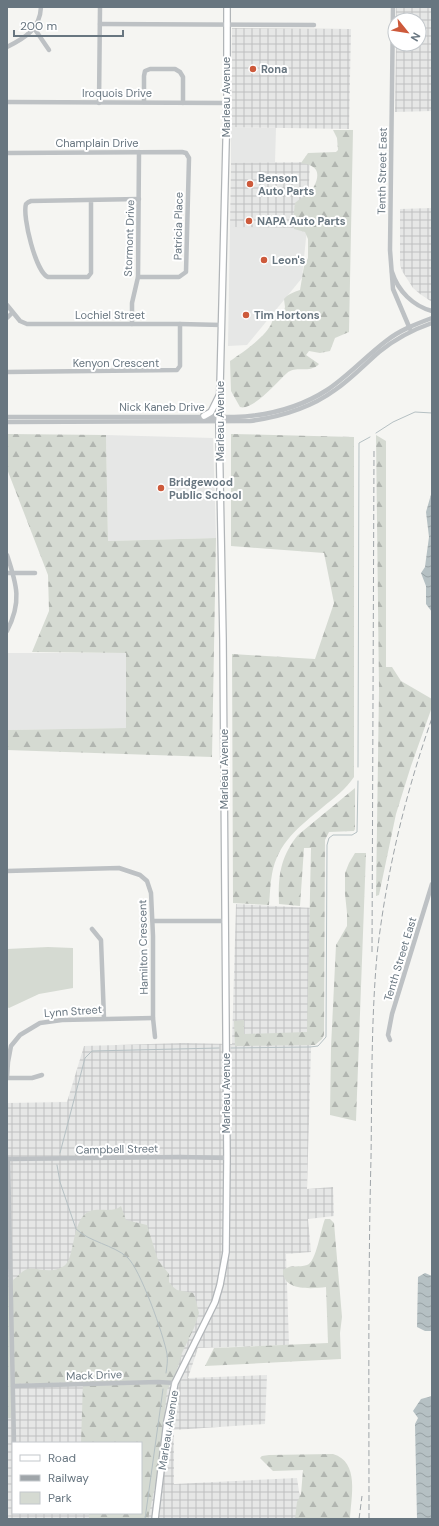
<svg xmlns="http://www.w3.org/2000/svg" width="439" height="1526" font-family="'DM Sans',sans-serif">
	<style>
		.built { fill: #e6e7e6 }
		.industrial { fill: url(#industrial-grid); fill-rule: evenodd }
		.forest { fill: url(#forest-firs) }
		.park { fill: #d5dad2 }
		.water { fill: url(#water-waves) }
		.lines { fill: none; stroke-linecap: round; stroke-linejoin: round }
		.stream { stroke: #b5c0c3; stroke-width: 1 }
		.major-casing { stroke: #b1b5b8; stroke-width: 8 }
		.minor { stroke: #bdc1c4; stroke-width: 4.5 }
		.major { stroke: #fff; stroke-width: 5.5 }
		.rail { stroke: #9fa5a9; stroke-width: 1; stroke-dasharray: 6 3; stroke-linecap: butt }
		.poi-dot { fill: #cd5a3b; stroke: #fff; stroke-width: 1.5 }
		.labels { text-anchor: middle; stroke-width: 4; stroke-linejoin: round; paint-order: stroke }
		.poi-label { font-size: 11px; font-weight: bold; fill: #687680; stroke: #fff; text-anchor: start }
		.street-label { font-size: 11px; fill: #687680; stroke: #fff }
	</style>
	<defs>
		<pattern id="industrial-grid" width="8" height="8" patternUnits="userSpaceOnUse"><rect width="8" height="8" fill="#e6e7e6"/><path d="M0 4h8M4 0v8" fill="none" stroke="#bec0c0"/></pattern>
		<pattern id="forest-firs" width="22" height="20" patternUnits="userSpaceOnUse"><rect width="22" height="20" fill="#d5dad2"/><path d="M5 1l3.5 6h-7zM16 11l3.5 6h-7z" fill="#b1b5b0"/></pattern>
		<pattern id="water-waves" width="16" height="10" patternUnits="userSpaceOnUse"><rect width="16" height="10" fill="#b5c0c3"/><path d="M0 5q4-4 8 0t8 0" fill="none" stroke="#97a1a4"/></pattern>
	</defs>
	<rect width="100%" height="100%" fill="#f5f5f2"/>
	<g class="built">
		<polygon points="231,127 276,128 275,163 231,163"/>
		<polygon points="230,227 307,228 302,278 247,345 228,346"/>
		<polygon points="106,435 213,438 216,538 108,541"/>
		<polygon points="7,653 126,653 126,728 7,730"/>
	</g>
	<g class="industrial">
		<polygon points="396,7 432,7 432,111 395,112 396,44 419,44 419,20 396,20"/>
		<polygon points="232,28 351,29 349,129 231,127"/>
		<polygon points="310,162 307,228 230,227 231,163"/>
		<polygon points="432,208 432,302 420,294 413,288 402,271 400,265 400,209"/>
		<path d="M 236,904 L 315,908 L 307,1189 L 333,1187 L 334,1216 L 308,1219 L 311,1252 L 286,1254 L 289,1345 L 198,1348 L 188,1378 L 267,1375 L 265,1424 L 174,1430 L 174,1484 L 297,1478 L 303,1519 L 7,1519 L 7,1103 L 67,1102 L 84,1046 L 183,1043 L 232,1044 ZM 13,1443 L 141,1443 L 141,1513 L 13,1513 Z"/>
	</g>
	<g class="forest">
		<path d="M 333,130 L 353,130 L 349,332 L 335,338 L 330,351 L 320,353 L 309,351 L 306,355 L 319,364 C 310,374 296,365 287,373 C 277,382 253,411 240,407 L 231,391 L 230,361 C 243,352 267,336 272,322 C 273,319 273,316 275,313 L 284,311 L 285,307 L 284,299 C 288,294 294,292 300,290 L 304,266 L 308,258 L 308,239 L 305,232 L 294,229 L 293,220 L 295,203 C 299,199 304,197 308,194 C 314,189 320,177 316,170 C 313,165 306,164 301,163 L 308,153 L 336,152 L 338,150 L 337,138 Z"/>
		<polygon points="7,434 106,435 108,541 216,538 212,757 7,750 7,730 126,728 126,653 32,652 49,611 48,575 7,469"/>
		<path d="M 231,434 L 354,437 L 354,777 C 346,789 334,798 323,807 C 299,827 278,842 272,874 C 270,884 270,895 269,905 L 233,903 L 232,654 L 315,659 L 334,603 L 324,553 L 231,546 Z"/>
		<polygon points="376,435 386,441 386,667 392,667 401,681 432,699 432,707 411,766 396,814 379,895 376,896 379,690"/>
		<path d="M 355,788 L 355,829 L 354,831 L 329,832 L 325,840 L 324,1035 L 322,1039 L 315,1045 L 235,1046 L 234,1021 L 244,1020 L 244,1034 L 307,1032 L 311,848 L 304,848 L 300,906 L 279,904 C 278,877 280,857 298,835 Z"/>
		<polygon points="355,853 366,853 356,1121 330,1115 331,1047 336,945 347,926 347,913 345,894 345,873 349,863"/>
		<path d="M 121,1206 L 126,1220 L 147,1225 L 158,1260 L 169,1274 L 169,1282 L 172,1286 L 177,1290 L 193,1293 L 195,1297 L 199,1313 L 194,1328 L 182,1353 L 175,1376 L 167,1390 L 160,1463 L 148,1519 L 89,1519 L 89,1513 L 141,1513 L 141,1443 L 81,1443 L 83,1382 L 14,1384 L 11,1418 L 7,1418 L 7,1279 L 13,1280 C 17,1277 21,1272 25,1270 C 35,1265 48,1276 64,1266 C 74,1260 72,1227 84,1215 C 94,1204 111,1215 121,1206 Z"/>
		<path d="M 325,1219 L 330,1219 L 334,1223 L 342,1317 L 340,1333 L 341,1359 L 205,1366 L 214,1348 L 328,1343 L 326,1287 C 311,1289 282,1291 283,1270 C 291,1264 299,1268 307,1265 C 316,1263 321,1228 325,1219 Z"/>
		<path d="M 333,1454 C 360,1462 351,1497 350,1519 L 295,1519 L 297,1502 L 301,1494 L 303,1470 L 273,1471 L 260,1458 L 262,1456 L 269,1455 Z"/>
	</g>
	<polygon class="park" points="48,947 73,948 73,988 39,994 9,1008 7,1007 7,949"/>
	<g class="water">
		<polygon points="432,491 432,612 426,604 426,586 421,573 425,567 426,559 429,537 426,512"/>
		<polygon points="425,1273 432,1276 432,1331 425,1331 417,1327 418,1277"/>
		<polygon points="432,1396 432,1519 417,1519 415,1424 418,1418 413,1411 421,1399"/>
	</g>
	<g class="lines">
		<g class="stream">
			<polyline points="376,433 393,422 415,412 432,413"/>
			<polyline points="358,767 359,443 370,437"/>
			<polyline points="231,1048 310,1047 318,1046 326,1037 327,845 329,838 333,835 352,835 357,832 358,781"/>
			<polyline points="60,1153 85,1058 92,1051 219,1048"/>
			<path d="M 57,1165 L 60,1182 L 76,1229 C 90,1242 113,1245 127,1257 C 140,1268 164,1336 167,1354 C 168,1360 167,1366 166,1373"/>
			<polyline points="145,1519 163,1389"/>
		</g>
		<defs>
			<g id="major">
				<polyline points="204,416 211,412 219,396"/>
				<polyline points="155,1519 167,1421 175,1383 215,1302 220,1285 226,1252 227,1158 223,639 219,426 227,103 227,7"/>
			</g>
		</defs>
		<use href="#major" class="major-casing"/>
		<g class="minor">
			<polyline points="393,7 390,250 393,289 410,329"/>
			<polyline points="100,24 314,25"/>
			<polyline points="34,28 49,50"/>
			<path d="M 7,47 C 25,38 40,29 41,7"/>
			<polyline points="7,102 227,103"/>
			<polyline points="144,102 144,76 145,71 150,69 175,69 180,72 183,77 183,103"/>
			<polyline points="99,103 100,7"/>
			<polyline points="7,153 182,152 186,153 189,158 186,272 179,277 138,277"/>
			<path d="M 91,200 L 91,273 L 88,277 L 48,277 C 36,273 22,216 26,204 C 28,202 28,202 31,201 L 139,199"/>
			<path d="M 392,272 C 398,291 413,306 432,311"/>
			<polyline points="7,305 20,321 27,324 180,324 222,325"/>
			<polyline points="7,318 12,313"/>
			<polyline points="132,324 132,303 138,277 139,152"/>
			<polyline points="7,372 177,370 180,366 180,324"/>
			<path d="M 7,417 L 234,417 C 267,416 299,408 327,390 C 348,376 365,357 386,341 C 400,330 416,324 432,318"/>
			<path d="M 7,422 L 250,421 C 280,417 309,409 335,390 C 351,379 364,365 379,352 C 395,339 412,330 432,323"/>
			<path d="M 7,555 C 17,585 22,602 7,631"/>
			<polyline points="7,573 35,573"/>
			<polyline points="7,871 119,868 140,875 147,881 151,893 153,936 153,1018 155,1037"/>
			<polyline points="153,921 224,921"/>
			<polyline points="92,929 101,940 104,1018"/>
			<polyline points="390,1040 388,1035 392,1014 432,884"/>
			<polyline points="7,1078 8,1062 11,1046 20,1035 40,1023 62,1020 153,1018"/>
			<polyline points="7,1078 32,1078 42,1075"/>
			<polyline points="7,1159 180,1157 227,1158"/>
			<polyline points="8,1159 14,1443"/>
			<polyline points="13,1386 158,1382 175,1383"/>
		</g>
		<use href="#major" class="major"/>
		<g class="rail">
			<polyline points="372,952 374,450"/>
			<polyline points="359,1519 362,1496"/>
			<path d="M 369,1519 C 369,1399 368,1278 371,1158 C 372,1090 371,1022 377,955 C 386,874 405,795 432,718"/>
		</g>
	</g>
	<g class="poi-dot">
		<circle cx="253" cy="69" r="4"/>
		<circle cx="250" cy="184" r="4"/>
		<circle cx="249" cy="221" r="4"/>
		<circle cx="264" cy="260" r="4"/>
		<circle cx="246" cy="315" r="4"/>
		<circle cx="161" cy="488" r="4"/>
	</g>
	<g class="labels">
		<g class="poi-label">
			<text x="261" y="73">Rona</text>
			<text x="258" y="182">Benson<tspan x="258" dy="13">Auto Parts</tspan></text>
			<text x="257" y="225">NAPA Auto Parts</text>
			<text x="272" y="264">Leon's</text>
			<text x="254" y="319">Tim Hortons</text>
			<text x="169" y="486">Bridgewood<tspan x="169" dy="13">Public School</tspan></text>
		</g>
		<g class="street-label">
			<text x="117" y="97">Iroquois Drive</text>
			<text transform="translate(226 97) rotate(-90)" y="4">Marleau Avenue</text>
			<text x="97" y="147">Champlain Drive</text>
			<text transform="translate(382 171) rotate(-89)" y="4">Tenth Street East</text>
			<text transform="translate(178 226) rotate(-89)" y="4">Patricia Place</text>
			<text transform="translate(129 238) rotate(-88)" y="4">Stormont Drive</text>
			<text x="110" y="319">Lochiel Street</text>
			<text x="116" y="367">Kenyon Crescent</text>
			<text x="162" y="411">Nick Kaneb Drive</text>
			<text transform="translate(220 421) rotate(-90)" y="4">Marleau Avenue</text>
			<text transform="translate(224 769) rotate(-90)" y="4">Marleau Avenue</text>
			<text transform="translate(143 947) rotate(-91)" y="4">Hamilton Crescent</text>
			<text transform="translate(400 959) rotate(-73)" y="4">Tenth Street East</text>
			<text transform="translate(73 1011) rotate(-4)" y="4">Lynn Street</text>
			<text transform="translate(226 1093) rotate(-90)" y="4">Marleau Avenue</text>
			<text transform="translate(117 1149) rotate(-1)" y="4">Campbell Street</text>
			<text transform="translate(94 1375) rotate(-2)" y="4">Mack Drive</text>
			<text transform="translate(168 1430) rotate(-81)" y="4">Marleau Avenue</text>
		</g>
	</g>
	<rect width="439" height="1526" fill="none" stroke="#687680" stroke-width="16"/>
	<rect x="12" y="1442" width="130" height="72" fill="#ffffff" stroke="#c3c8cc"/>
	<rect x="20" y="1455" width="20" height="6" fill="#ffffff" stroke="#c3c8cc"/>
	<text x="48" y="1462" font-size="12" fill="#687680">Road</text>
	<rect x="20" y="1475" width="20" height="6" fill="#9fa5a9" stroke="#c3c8cc"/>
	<text x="48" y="1482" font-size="12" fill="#687680">Railway</text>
	<rect x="20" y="1492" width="20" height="12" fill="#d5dad2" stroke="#c3c8cc"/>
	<text x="48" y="1502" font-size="12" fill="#687680">Park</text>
	<g transform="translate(407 32) rotate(120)"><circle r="19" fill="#ffffff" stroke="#c3c8cc"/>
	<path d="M0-3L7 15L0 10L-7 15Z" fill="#cd5a3b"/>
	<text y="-6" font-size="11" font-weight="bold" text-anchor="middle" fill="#687680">N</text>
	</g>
	<path d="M14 30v6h109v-6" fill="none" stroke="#687680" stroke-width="2"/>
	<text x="20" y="30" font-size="12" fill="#687680" stroke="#ffffff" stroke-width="3" paint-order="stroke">200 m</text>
</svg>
